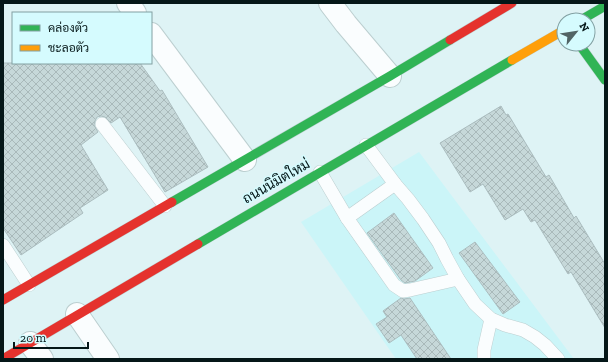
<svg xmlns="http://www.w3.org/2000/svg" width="608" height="362" font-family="'Zilla Slab',Sarabun,serif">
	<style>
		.built { fill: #cbf5f8 }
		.building { fill: url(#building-cross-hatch); stroke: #abbdbf }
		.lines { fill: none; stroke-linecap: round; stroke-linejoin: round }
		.lane-casing { stroke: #bccfd0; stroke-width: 14 }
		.street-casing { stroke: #bccfd0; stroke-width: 24 }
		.fast-casing { stroke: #bccfd0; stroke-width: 10 }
		.slow-casing { stroke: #bccfd0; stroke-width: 10 }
		.jam-casing { stroke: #bccfd0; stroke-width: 10 }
		.lane { stroke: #fafdfe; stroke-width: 13 }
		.street { stroke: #fafdfe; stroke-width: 22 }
		.fast { stroke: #30b455; stroke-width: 9 }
		.slow { stroke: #ff9f0a; stroke-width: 9 }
		.jam { stroke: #e5322d; stroke-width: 9 }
		.labels { text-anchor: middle; stroke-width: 3; stroke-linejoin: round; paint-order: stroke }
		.street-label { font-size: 14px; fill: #051718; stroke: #d5fbfe }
	</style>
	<defs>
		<pattern id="building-cross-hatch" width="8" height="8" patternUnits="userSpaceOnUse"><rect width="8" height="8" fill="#c6d8d9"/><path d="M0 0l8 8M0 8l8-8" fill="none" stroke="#a9b9ba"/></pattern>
	</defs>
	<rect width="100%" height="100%" fill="#def3f5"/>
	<polygon class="built" points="419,152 574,359 396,359 301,222"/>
	<g class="building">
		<polygon points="3,63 140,63 160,91 162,90 208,167 165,192 120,117 111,123 105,117 101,116 97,117 95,121 94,125 98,132 81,145 108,190 80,208 83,213 21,255 3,228"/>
		<polygon points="501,106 506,115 508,114 546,177 549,175 574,218 576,216 605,264 605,328 571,272 568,274 535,220 531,222 523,209 505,220 483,184 470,192 440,143"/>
		<polygon points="394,213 433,268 415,281 405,283 401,280 367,233"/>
		<polygon points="475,242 520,302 503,314 459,253"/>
		<polygon points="401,298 404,299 410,298 451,359 417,359 401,335 389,343 376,324 387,317 383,311"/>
	</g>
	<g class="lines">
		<defs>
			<g id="lane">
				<polyline points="102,124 165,206"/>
				<polyline points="366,145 395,184 408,199 423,219 439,243 447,259 458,279 475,304 491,319 505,325 523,330 535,337 545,345 558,359"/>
				<polyline points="320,172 347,218 395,184"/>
				<polyline points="347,218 394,285 403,291 410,290 458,279"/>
				<polyline points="3,245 29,285"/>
				<polyline points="484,359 484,350 491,319"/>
			</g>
			<g id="street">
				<polyline points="128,3 135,13"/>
				<polyline points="330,3 346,24 390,76"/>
				<polyline points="151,34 245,160"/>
				<polyline points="77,314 108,359"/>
				<polyline points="30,343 42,359"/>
			</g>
			<g id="fast">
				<polyline points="581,20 605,6"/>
				<polyline points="579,44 605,80"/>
				<polyline points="172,202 390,76 450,40"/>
				<polyline points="198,244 512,60"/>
			</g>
			<polyline id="slow" points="512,60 564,30"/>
			<g id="jam">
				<polyline points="450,40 512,3"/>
				<polyline points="3,300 172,202"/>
				<polyline points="3,359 198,244"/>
			</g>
		</defs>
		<use href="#lane" class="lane-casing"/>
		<use href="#street" class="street-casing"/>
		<use href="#fast" class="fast-casing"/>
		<use href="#slow" class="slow-casing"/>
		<use href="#jam" class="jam-casing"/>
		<use href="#lane" class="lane"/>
		<use href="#street" class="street"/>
		<use href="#fast" class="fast"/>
		<use href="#slow" class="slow"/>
		<use href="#jam" class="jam"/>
	</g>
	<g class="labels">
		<g class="street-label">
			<text transform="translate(276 181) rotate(-30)" y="5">ถนนนิมิตใหม่</text>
		</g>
	</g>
	<rect width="608" height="362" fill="none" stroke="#051718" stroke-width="8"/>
	<rect x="12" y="12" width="140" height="52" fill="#d5fbfe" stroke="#82a0a2"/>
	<rect x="20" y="25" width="20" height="6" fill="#30b455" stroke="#82a0a2"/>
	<text x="48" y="32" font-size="12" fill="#051718">คล่องตัว</text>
	<rect x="20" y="45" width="20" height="6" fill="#ff9f0a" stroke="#82a0a2"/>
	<text x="48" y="52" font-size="12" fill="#051718">ชะลอตัว</text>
	<g transform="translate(576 32) rotate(60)"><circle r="19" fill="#d5fbfe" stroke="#82a0a2"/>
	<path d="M0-3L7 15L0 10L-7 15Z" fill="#516465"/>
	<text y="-6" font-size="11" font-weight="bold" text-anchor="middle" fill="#051718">N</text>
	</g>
	<path d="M14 342v6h74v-6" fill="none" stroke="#051718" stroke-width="2"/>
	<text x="20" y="342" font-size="12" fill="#051718" stroke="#d5fbfe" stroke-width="3" paint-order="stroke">20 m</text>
</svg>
